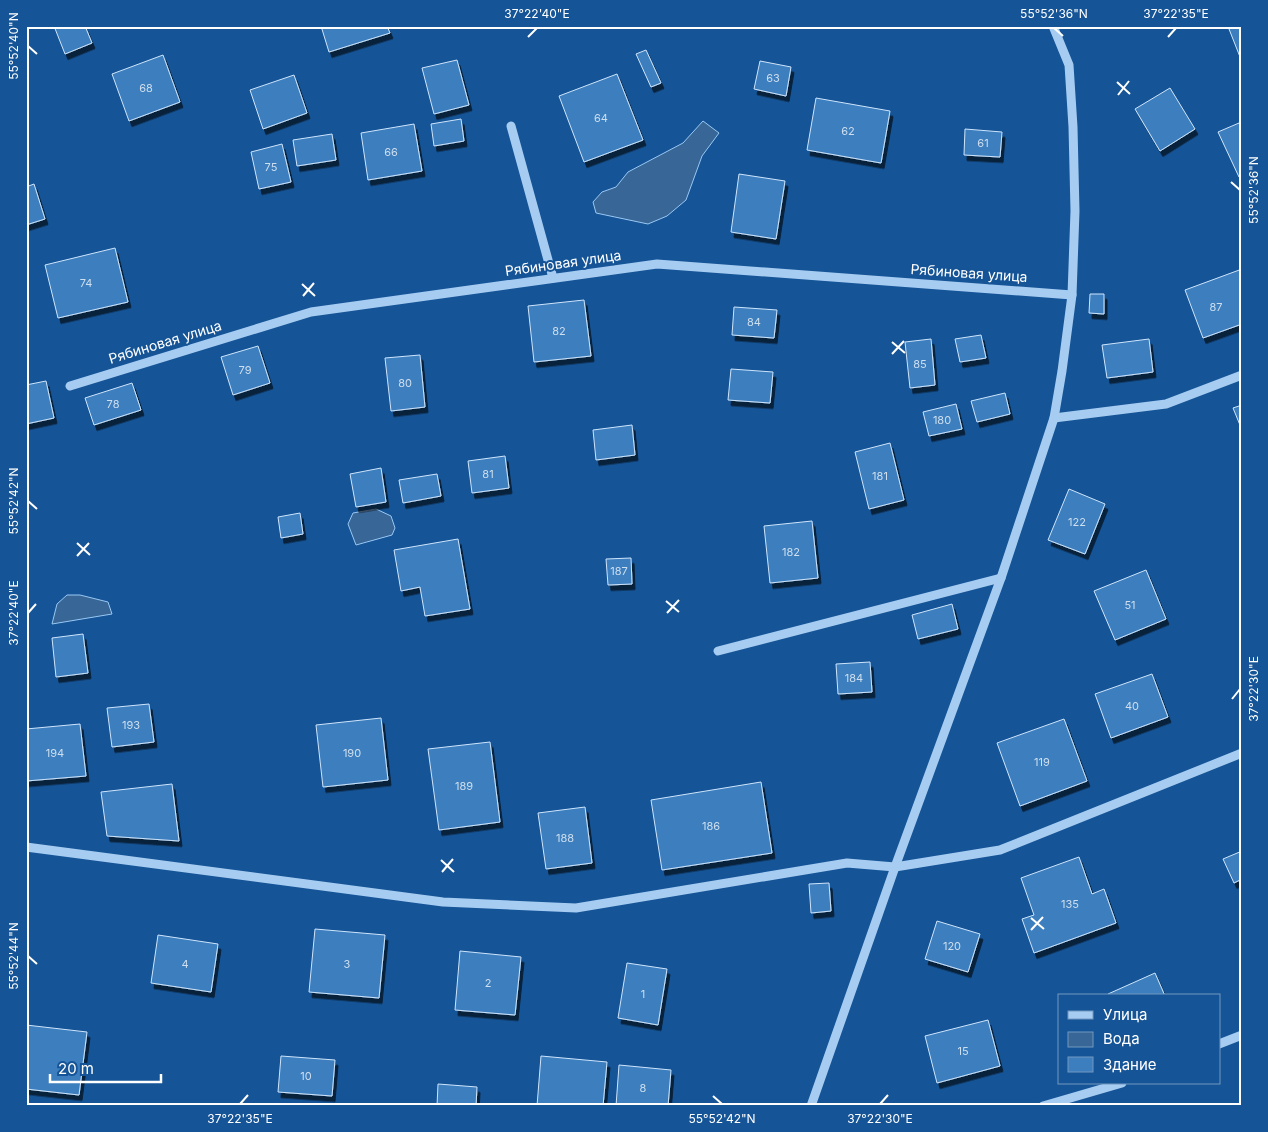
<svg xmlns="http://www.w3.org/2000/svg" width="1268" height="1132" font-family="Inter,sans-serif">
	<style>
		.water { fill: #386696; stroke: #99c8f5 }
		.building { fill: #3d7ebe; stroke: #cee5fc; filter: url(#shadow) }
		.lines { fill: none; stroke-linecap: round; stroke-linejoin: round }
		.minor { stroke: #a6ccf2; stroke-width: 9 }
		.ticks { fill: none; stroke: #fff; stroke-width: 2 }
		.labels { text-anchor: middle; stroke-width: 4; stroke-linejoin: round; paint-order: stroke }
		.number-label { font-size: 11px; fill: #cedfef }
		.street-label { font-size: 14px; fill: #fff; stroke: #155496 }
		.neatline { fill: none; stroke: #fff; stroke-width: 2 }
		.ticks-label { font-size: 12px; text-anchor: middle; fill: #fff }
	</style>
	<defs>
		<filter id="shadow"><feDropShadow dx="3" dy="5.5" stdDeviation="0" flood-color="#0009"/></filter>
	</defs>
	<rect width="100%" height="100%" fill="#155496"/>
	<g class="water">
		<polygon points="703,121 719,133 702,156 686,200 667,216 648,224 596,213 593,202 602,192 616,187 628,172 683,143"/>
		<polygon points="376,509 391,516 395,528 392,535 356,545 348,524 353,513"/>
		<polygon points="67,595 80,595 108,602 112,614 52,624 57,604"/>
	</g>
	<g class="building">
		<polygon points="54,26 85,26 92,43 65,54"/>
		<polygon points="321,26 387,26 390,33 329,52"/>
		<polygon points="1236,26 1242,26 1242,62 1229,29"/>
		<polygon points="646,50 661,83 651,87 636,54"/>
		<polygon points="163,55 180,102 129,121 112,74"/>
		<polygon points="457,60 469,105 434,114 422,68"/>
		<polygon points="760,61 791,67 786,96 754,89"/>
		<polygon points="617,74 643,140 584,162 559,96"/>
		<polygon points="294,75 307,113 263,129 250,90"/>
		<polygon points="1170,88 1195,129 1160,151 1135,109"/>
		<polygon points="816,98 890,111 881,163 807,150"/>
		<polygon points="461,119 464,141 434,146 431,124"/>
		<polygon points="1239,123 1242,128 1242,176 1239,177 1218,132"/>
		<polygon points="414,124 422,171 368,180 361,133"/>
		<polygon points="965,129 1002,132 1000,157 964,155"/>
		<polygon points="332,134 336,160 297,166 293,140"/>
		<polygon points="282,144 291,182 259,189 251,152"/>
		<polygon points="739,174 785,181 776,239 731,232"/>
		<polygon points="34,184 45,219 26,225 26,187"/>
		<polygon points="115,248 128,302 58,318 45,265"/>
		<polygon points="1242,269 1242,324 1203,338 1185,290"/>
		<polygon points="1090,294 1104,294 1104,314 1089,313"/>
		<polygon points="584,300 591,356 534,362 528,306"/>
		<polygon points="734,307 777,310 774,338 732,335"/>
		<polygon points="981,335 986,358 960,362 955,339"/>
		<polygon points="931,339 935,385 910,388 905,342"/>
		<polygon points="1149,339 1153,372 1107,378 1102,345"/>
		<polygon points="258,346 270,383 233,395 221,357"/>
		<polygon points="420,355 425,407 391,411 385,358"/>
		<polygon points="731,369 773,372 770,403 728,400"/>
		<polygon points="46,381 54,418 26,424 26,385"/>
		<polygon points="132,383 141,410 94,425 85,398"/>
		<polygon points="1005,393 1010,414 977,422 971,401"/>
		<polygon points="956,404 962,429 929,436 923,412"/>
		<polygon points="1242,405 1242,430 1233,408"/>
		<polygon points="632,425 635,455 596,460 593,430"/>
		<polygon points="890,443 904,500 869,509 855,452"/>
		<polygon points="505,456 509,488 472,493 468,461"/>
		<polygon points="381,468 386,502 356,507 350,474"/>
		<polygon points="437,474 441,496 403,503 399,480"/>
		<polygon points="1069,489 1105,504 1085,554 1048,540"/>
		<polygon points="300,513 303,534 281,538 278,517"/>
		<polygon points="812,521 818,578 770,583 764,526"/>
		<polygon points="458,539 470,609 425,616 420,587 401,591 394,550"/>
		<polygon points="631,558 632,584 608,585 606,559"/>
		<polygon points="1146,570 1166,619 1115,640 1094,591"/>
		<polygon points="952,604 958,629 918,639 912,615"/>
		<polygon points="83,634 88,673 56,677 52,638"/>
		<polygon points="870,662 872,692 838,694 836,664"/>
		<polygon points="1152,674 1168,717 1111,738 1095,694"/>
		<polygon points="149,704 154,742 112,747 107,708"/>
		<polygon points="381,718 388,780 323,787 316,725"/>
		<polygon points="1064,719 1087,781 1020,806 997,743"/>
		<polygon points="80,724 86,776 26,781 26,729"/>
		<polygon points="490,742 500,822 439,830 428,749"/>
		<polygon points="761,782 772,853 662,870 651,800"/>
		<polygon points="172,784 179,841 107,836 101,792"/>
		<polygon points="585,807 592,863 546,869 538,813"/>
		<polygon points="1242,851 1242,879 1234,883 1223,859"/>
		<polygon points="1079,857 1092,894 1104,889 1116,923 1034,953 1022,919 1034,915 1021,878"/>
		<polygon points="829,883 831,911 811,913 809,884"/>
		<polygon points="937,921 980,934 968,972 925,959"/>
		<polygon points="315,929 385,935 379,998 309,992"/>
		<polygon points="158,935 218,944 211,992 151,983"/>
		<polygon points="460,951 521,957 515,1015 455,1010"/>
		<polygon points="627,963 667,969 658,1025 618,1018"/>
		<polygon points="1155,973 1165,996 1109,996 1108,994"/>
		<polygon points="988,1020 1000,1066 937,1083 925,1036"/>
		<polygon points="26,1025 87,1032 79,1095 26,1089"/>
		<polygon points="281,1056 335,1060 332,1096 278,1092"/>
		<polygon points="541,1056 607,1062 603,1106 537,1106"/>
		<polygon points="619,1065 671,1070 668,1106 616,1106"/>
		<polygon points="438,1084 477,1087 476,1106 437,1106"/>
	</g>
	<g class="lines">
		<g class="minor">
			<polyline points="511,126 553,278"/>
			<polyline points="70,386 311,312 657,264 1072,295"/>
			<polyline points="1054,418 1166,404 1242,375"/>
			<polyline points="718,651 1001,578"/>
			<polyline points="26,847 443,902 576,908 847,863 895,867 1000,850 1242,753"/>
			<polyline points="1219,1044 1242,1035"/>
			<polyline points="811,1106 895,867 1001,578 1054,418 1062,371 1072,295 1075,211 1073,127 1069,65 1053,26"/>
			<polyline points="1043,1106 1122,1083"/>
		</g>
	</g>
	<path class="ticks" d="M 1054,28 L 1063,36M 528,37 L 537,28M 1168,37 L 1176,28M 28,46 L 37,54M 1117,82 L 1130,94M 1118,95 L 1129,81M 1231,182 L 1240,190M 302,284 L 315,296M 303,296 L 314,283M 892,342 L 905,353M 892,354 L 904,341M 28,501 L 37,509M 77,543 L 90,555M 77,556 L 89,543M 666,601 L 679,612M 28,613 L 36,604M 667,613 L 679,600M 1232,699 L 1240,689M 441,860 L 454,872M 442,872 L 453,859M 1031,918 L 1044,929M 1031,930 L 1043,917M 28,956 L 37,964M 713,1096 L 722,1104M 240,1104 L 248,1095M 880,1104 L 888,1095"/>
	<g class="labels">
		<g class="number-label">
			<text x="773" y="82">63</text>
			<text x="146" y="92">68</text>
			<text x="601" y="122">64</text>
			<text x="848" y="135">62</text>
			<text x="983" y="147">61</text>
			<text x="391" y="156">66</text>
			<text x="271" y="171">75</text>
			<text x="86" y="287">74</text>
			<text x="1216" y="311">87</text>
			<text x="754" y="326">84</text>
			<text x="559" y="335">82</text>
			<text x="920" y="368">85</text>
			<text x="245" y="374">79</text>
			<text x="405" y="387">80</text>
			<text x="113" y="408">78</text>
			<text x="942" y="424">180</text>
			<text x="488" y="478">81</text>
			<text x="880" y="480">181</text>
			<text x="1077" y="526">122</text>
			<text x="791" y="556">182</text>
			<text x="619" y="575">187</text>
			<text x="1130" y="609">51</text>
			<text x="854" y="682">184</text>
			<text x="1132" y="710">40</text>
			<text x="131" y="729">193</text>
			<text x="55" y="757">194</text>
			<text x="352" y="757">190</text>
			<text x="1042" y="766">119</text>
			<text x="464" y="790">189</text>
			<text x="711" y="830">186</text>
			<text x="565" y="842">188</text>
			<text x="1070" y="908">135</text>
			<text x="952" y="950">120</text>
			<text x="185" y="968">4</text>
			<text x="347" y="968">3</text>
			<text x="488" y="987">2</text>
			<text x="643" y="998">1</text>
			<text x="963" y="1055">15</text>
			<text x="306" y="1080">10</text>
			<text x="643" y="1092">8</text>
		</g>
		<g class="street-label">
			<text transform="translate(563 263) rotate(-8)" y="5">Рябиновая улица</text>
			<text transform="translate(969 273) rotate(4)" y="5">Рябиновая улица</text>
			<text transform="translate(165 342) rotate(-17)" y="5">Рябиновая улица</text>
		</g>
	</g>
	<rect width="1268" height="1132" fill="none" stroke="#155496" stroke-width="55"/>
	<rect x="1058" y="994" width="162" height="90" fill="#155496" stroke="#7398c0"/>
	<rect x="1068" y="1011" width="25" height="8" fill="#a6ccf2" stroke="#7398c0"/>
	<text x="1103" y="1020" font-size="15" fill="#ffffff">Улица</text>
	<rect x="1068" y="1032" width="25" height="15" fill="#386696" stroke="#7398c0"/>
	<text x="1103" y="1044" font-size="15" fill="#ffffff">Вода</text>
	<rect x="1068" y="1057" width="25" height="15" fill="#3d7ebe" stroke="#7398c0"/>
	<text x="1103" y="1070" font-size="15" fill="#ffffff">Здание</text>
	<path d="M50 1074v8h111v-8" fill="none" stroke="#ffffff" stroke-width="2.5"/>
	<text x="58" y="1074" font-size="15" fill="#ffffff" stroke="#155496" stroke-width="4" paint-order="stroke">20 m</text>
	<rect x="28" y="28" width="1212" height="1076" class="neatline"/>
	<g class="ticks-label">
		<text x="537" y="18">37°22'40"E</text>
		<text x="1054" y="18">55°52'36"N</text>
		<text x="1176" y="18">37°22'35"E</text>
		<text transform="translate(14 46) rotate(-90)" y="4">55°52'40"N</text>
		<text transform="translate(1254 190) rotate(-90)" y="4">55°52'36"N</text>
		<text transform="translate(14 501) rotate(-90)" y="4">55°52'42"N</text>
		<text transform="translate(14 613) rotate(-90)" y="4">37°22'40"E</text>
		<text transform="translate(1254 689) rotate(-90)" y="4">37°22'30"E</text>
		<text transform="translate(14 956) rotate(-90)" y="4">55°52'44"N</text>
		<text x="240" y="1123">37°22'35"E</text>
		<text x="722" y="1123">55°52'42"N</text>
		<text x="880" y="1123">37°22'30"E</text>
	</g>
</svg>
